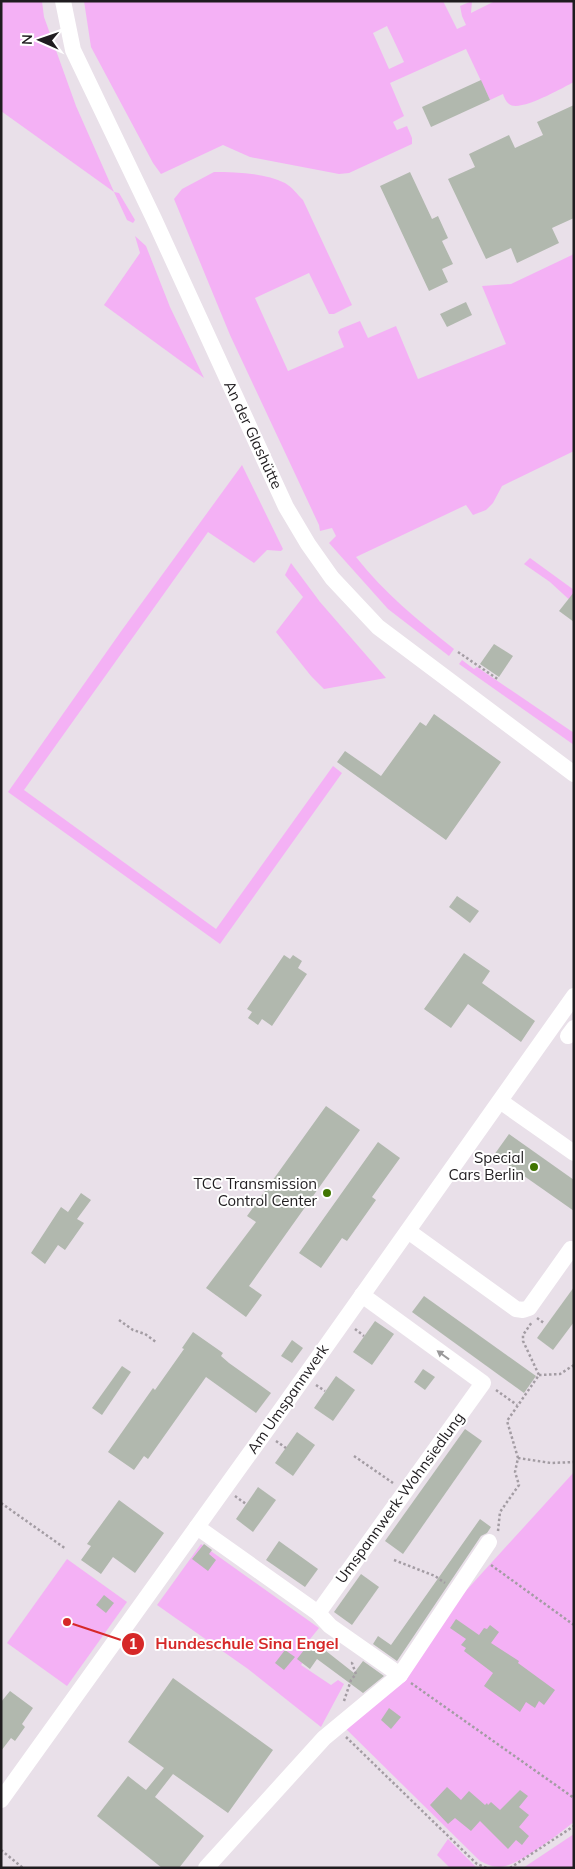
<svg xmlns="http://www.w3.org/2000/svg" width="575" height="1869" font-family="Mulish,sans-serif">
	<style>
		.green { fill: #f4b1f5; fill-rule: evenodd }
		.building { fill: #b1b8ae }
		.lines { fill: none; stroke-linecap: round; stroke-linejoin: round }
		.path { stroke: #a39ca3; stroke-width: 2.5; stroke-dasharray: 2.5 2.5; stroke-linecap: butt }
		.minor { stroke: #fff; stroke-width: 16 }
		.oneway { fill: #9a999a }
		.poi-dot { fill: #407501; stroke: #fff; stroke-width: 2 }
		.labels { text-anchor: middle; stroke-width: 4; stroke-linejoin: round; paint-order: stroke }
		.street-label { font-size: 15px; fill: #1f1c1f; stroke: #fff }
		.poi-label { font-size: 15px; fill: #1f1c1f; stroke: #fff; text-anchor: end }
		.leader { fill: none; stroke: #d62828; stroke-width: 2 }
		.callout-dot { fill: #d62828; stroke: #fff; stroke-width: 2 }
		.mark-label { font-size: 15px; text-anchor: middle; font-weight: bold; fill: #fff }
		.callout-label { font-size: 16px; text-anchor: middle; font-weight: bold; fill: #d62828; stroke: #fff; stroke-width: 4; stroke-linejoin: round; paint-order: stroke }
	</style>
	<rect width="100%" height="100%" fill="#e9e0e9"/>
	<g class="green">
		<polygon points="1,1 42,1 44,17 76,106 114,192 119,193 135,220 133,223 127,220 114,192 1,111"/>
		<path d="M 84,1 L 443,1 L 457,29 L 466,25 L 462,16 L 460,6 L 472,1 L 471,13 L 495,1 L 574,1 L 574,82 C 562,88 519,113 509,104 C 506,102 504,97 503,94 L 490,100 L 466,49 L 390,83 L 404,116 L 393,122 L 397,130 L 407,126 L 412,138 L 412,144 L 349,173 L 339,174 L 250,157 L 223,145 L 161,174 L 153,163 L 91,47 ZM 387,26 L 404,62 L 389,69 L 373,33 Z"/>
		<path d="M 214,172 C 237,172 265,173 285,183 C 292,187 297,194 303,200 L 352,305 L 334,314 L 329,314 L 309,273 L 255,298 L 288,371 L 344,347 L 338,332 L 340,329 L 360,321 L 368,338 L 396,326 L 418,379 L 506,344 L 482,286 L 511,284 L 572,255 L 574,252 L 574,451 L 502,486 L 493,503 L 486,510 L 473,515 L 466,505 L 356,557 C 384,593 418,620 454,649 L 449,656 L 388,609 L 329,543 L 336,536 L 332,528 L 320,531 L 319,525 L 230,335 L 174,199 L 182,189 Z"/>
		<polygon points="135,236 146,246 170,307 204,378 104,305 140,253"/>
		<polygon points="242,465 283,549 281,551 267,550 254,563 208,532 24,790 216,929 333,766 342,773 220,944 8,792 122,630"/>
		<polygon points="530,558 574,590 574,604 550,582 524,564"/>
		<polygon points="291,563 320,602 386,678 324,689 311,676 276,632 303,597 285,575"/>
		<polygon points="462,660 474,669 477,667 574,733 574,745 459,664"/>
		<path d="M 574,1472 L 574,1822 C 558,1834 518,1867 499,1867 C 493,1867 486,1864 480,1861 L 343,1726 Z"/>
		<polygon points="201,1544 319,1628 302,1649 309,1655 301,1665 331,1685 338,1680 344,1684 321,1727 248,1669 157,1605"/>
		<polygon points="67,1559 127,1602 67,1686 7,1643"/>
		<polygon points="574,1834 574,1868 523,1868"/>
		<polygon points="448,1839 477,1868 450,1868 437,1855"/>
	</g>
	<g class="building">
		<polygon points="481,80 490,100 431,127 422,107"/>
		<polygon points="574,105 574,218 552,228 559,243 517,263 511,248 486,259 448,179 475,167 469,154 509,135 515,148 543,135 537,122"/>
		<polygon points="410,172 432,219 438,216 448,238 442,241 453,264 442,269 448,282 429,291 380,186"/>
		<polygon points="466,302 472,315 447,327 440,314"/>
		<polygon points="574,592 574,622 559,611"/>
		<polygon points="494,644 513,656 499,677 480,664"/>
		<polygon points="434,714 501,762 446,840 337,762 345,751 381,776 420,722 426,726"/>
		<polygon points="457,896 479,911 470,923 449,907"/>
		<polygon points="464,953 490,971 482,983 535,1021 521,1042 468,1004 451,1028 424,1009"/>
		<polygon points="284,955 290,959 293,955 302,961 298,968 307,974 272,1026 262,1019 258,1025 248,1018 252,1012 247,1009"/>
		<polygon points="326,1106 360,1130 249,1286 262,1295 246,1317 206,1288 256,1222 247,1216"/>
		<polygon points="509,1134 574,1180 574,1211 494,1155"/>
		<polygon points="378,1142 400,1158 372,1197 376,1200 347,1241 342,1238 321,1268 299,1253"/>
		<polygon points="81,1193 91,1200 77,1219 84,1223 65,1250 58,1245 45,1264 31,1253 61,1207 68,1212"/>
		<polygon points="574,1287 574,1322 553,1350 537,1338"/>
		<polygon points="424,1296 536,1376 524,1393 412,1312"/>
		<polygon points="375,1321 394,1334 372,1365 353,1352"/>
		<polygon points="193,1332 223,1353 221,1356 229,1363 271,1393 256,1413 206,1377 148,1459 144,1456 134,1470 108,1452 153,1388 155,1390 184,1349 182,1348"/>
		<polygon points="292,1340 303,1348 292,1363 281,1356"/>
		<polygon points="122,1366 131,1372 102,1415 92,1408"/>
		<polygon points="423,1369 435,1377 425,1390 414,1382"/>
		<polygon points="336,1376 355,1390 333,1421 314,1408"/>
		<polygon points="465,1429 482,1441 403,1554 385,1541"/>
		<polygon points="297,1432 315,1445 293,1476 275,1463"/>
		<polygon points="258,1487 276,1500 253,1532 236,1519"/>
		<polygon points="119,1500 164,1533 135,1573 113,1557 101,1574 81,1560 91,1546 87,1544"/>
		<polygon points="480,1519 491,1527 487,1533 481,1536 397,1661 373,1644 378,1636 391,1645"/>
		<polygon points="279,1541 318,1569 305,1587 266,1560"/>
		<polygon points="204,1544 212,1550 209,1554 216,1560 208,1571 192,1559"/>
		<polygon points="361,1574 379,1587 352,1625 334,1612"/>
		<polygon points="104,1595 114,1603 106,1613 96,1605"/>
		<polygon points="456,1619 479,1635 484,1628 487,1629 490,1625 499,1632 491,1643 519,1661 518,1663 555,1690 544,1705 539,1701 535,1708 526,1702 520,1712 484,1686 493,1673 464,1651 466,1648 461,1645 466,1639 450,1628"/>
		<polygon points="312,1640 354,1673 363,1661 384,1676 363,1693 317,1659 310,1669 297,1659"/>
		<polygon points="285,1650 295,1657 284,1670 275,1663"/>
		<polygon points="173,1678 273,1750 228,1813 173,1774 155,1797 204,1836 179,1868 162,1868 97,1816 128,1776 146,1790 164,1768 128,1742"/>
		<polygon points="10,1691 33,1708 22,1724 25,1727 15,1741 11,1738 1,1751 1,1702"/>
		<polygon points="389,1708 401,1717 391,1729 381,1720"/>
		<polygon points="447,1787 461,1800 469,1791 485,1805 487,1803 488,1805 491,1802 500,1810 520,1790 528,1796 519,1807 529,1815 519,1827 529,1836 522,1845 516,1840 508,1849 480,1821 471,1831 455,1818 448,1824 430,1805"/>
	</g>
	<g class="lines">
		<g class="path">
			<polyline points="458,652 499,680"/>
			<polyline points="537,1318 544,1323"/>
			<polyline points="119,1320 133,1330 145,1334 156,1342"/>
			<polyline points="355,1329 364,1336"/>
			<polyline points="539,1375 560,1374 574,1365"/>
			<polyline points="316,1385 325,1391"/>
			<polyline points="496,1390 517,1405"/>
			<polyline points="276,1441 286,1448"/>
			<polyline points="354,1456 393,1483"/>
			<polyline points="518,1458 551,1463 574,1462"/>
			<polyline points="235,1496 246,1504"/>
			<polyline points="1,1503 66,1549"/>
			<polyline points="498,1531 500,1512 519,1485 515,1472 518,1458 507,1421 539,1375 523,1341 523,1335 532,1322"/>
			<polyline points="394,1560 435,1576 445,1583"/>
			<polyline points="491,1565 574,1625"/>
			<polyline points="411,1683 574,1798"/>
			<polyline points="344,1701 351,1680 356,1674 352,1663 354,1661"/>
			<polyline points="346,1737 477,1864 487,1868"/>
			<polyline points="1,1850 23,1868"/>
			<polyline points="510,1868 574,1826"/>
		</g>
		<g class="minor">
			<polyline points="63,1 73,50 154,219 286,507 308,544 332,578 378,627 574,774"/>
			<polyline points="568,1036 574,1028"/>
			<polyline points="500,1101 574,1153"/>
			<polyline points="408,1231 516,1309 523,1310 529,1308 571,1249"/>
			<polyline points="197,1527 318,1613 330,1626 400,1675"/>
			<polyline points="318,1613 483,1383 362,1295"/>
			<polyline points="1,1800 283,1407 574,996"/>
			<polyline points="206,1868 324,1738 400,1675 489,1542"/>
		</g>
	</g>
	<defs><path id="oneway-solid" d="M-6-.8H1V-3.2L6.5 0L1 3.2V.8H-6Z" transform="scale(1.25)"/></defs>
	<use class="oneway" href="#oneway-solid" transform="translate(443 1355) rotate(-144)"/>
	<g class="poi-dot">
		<circle cx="534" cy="1167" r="5"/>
		<circle cx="327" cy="1193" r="5"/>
	</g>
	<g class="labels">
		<g class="street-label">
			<text transform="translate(253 435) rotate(65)" y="5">An der Glashütte</text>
			<text transform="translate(288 1399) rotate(-55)" y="5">Am Umspannwerk</text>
			<text transform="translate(400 1498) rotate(-54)" y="5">Umspannwerk-Wohnsiedlung</text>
		</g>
		<g class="poi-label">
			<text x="524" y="1163">Special<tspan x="524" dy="17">Cars Berlin</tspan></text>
			<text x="317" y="1189">TCC Transmission<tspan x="317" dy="17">Control Center</tspan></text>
		</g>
	</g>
	<path class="leader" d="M67 1622L133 1644"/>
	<g class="callout-dot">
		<circle cx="67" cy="1622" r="5"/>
		<circle cx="133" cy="1644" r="12"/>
	</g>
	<g class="mark-label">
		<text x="133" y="1649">1</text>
	</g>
	<g class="callout-label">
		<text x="247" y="1649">Hundeschule Sina Engel</text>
	</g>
	<rect width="575" height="1869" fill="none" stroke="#1f1c1f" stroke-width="5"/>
	<g transform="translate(40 40) rotate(272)" stroke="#ffffff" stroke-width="4" paint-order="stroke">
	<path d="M0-4L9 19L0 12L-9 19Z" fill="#1f1c1f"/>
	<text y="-8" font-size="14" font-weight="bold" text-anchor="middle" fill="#1f1c1f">N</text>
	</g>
</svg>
